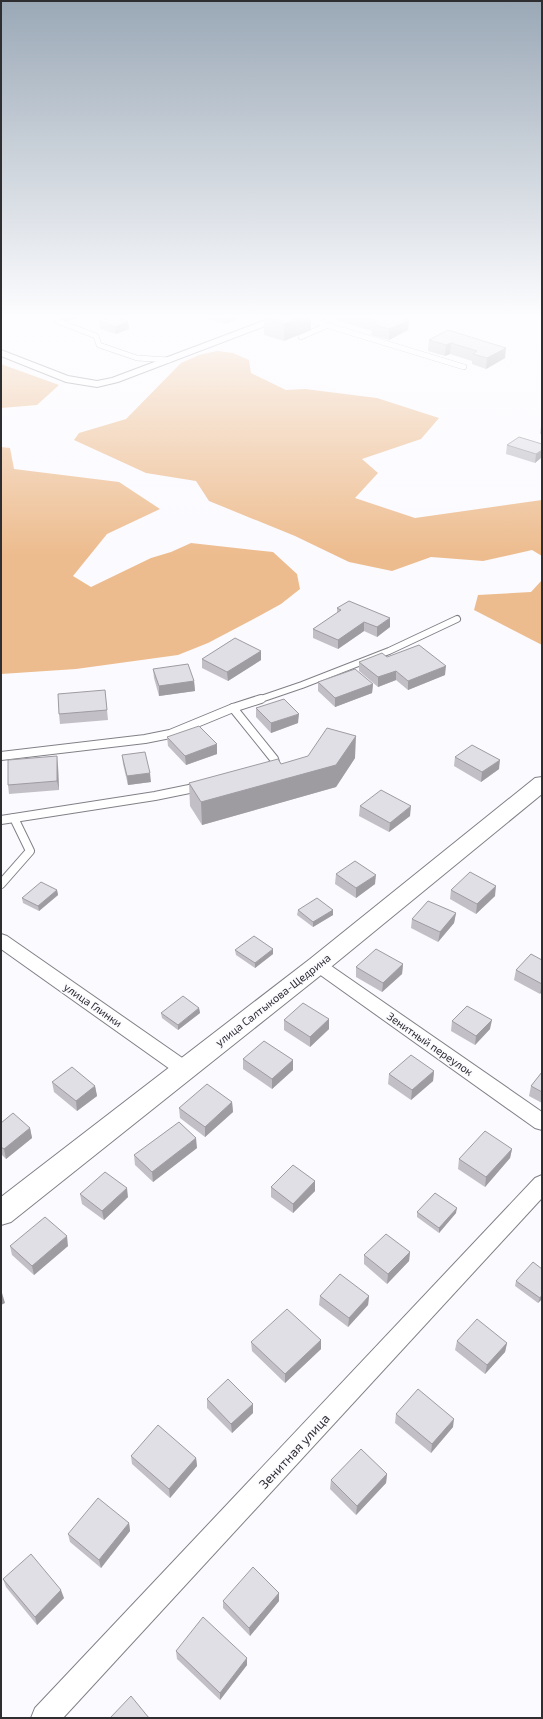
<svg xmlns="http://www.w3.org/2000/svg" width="543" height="1719" font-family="'Exo 2',sans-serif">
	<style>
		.forest { fill: #edbc8e }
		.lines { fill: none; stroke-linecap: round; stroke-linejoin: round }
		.lane-far2-casing { stroke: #828087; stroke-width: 6 }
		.lane-far1-casing { stroke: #828087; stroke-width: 8 }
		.lane-casing { stroke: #828087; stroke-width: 10 }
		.street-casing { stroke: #828087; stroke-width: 2 }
		.secondary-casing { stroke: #828087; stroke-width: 2 }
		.lane-far2 { stroke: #fff; stroke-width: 5 }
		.lane-far1 { stroke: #fff; stroke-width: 6 }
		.lane { stroke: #fff; stroke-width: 8 }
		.street { fill: #fff; fill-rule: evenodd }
		.secondary { fill: #fff; fill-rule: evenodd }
		.wall { fill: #c2c0c6 }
		.shaded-wall { fill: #9e9ca1 }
		.building { fill: #e1dfe6; stroke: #9e9ca1 }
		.labels { text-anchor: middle; stroke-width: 3; stroke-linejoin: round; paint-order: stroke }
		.street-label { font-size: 11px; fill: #2e2d30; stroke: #fbfaff }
		.near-street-label { font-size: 13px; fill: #2e2d30; stroke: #fbfaff }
	</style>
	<rect width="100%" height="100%" fill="#fbfaff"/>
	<g class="forest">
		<polygon points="217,351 233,353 249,360 251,373 286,390 305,389 377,398 439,418 421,439 362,459 378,473 355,498 415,518 542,500 542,556 532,550 483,561 431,557 392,571 349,562 295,536 209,501 196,481 146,473 74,440 79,433 126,419 181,363 199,355"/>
		<polygon points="1,364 59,385 37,405 1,408"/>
		<polygon points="1,447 10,448 14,469 119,482 160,509 107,534 73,576 91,587 151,558 171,552 191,543 273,552 297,574 300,589 281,604 261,615 208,643 178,655 76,669 1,674"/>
		<polygon points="542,580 542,645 474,610 478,595 531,592"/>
	</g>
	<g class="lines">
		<defs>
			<g id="lane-far2">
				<polyline points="293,315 464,367"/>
				<polyline points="57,321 96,336 99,345 137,358 169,360"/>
				<polyline points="301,337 328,325"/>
			</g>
			<polyline id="lane-far1" points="258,700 302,685 389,651 457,619"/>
			<g id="lane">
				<polyline points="233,708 274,759 276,765 272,767"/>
				<polyline points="1,756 145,739 170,734 233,708 261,699"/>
				<polyline points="14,818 155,796 199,787"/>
				<polyline points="1,820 14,818 30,851 1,884"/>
			</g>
			<g id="street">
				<polygon points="279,315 290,315 289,317 118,382 97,387 66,382 1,356 1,350 68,376 97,381 112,378"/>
				<polygon points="1,934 7,936 191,1064 193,1069 191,1074 184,1076 177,1074 1,949"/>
				<polygon points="318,959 324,961 542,1112 542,1130 535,1128 312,969 309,965 312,961"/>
				<polygon points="542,1175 542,1198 63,1718 31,1718 35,1708 535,1178"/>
			</g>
			<polygon id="secondary" points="542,777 542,794 326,971 11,1222 1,1225 1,1197 310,959 535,778"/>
		</defs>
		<use href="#lane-far2" class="lane-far2-casing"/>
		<use href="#lane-far1" class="lane-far1-casing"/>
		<use href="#lane" class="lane-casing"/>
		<use href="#street" class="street-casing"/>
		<use href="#secondary" class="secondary-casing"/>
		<use href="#lane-far2" class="lane-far2"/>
		<use href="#lane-far1" class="lane-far1"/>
		<use href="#lane" class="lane"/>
		<use href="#street" class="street"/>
		<use href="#secondary" class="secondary"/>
	</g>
	<g class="wall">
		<polygon points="50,315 84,315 66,322 50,316"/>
		<polygon points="208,315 248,315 225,324 208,319"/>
		<polygon points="271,315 391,315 409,320 408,330 389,340 371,335 372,331 329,318 324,320 311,316 311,330 284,341 264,335 264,317"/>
		<polygon points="99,321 128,321 129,329 116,334 100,329"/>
		<polygon points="448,330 505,358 486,369 472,364 472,361 450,354 445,356 428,351 429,340"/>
		<polygon points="542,425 542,434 540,434 541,426"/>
		<polygon points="542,444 542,457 535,463 506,454 507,445"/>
		<polygon points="337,608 390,627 377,637 364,631 338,649 313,638 313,629 337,613"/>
		<polygon points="261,651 261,660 228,681 202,668 202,659"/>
		<polygon points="387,657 445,675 408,690 396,680 378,687 359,671 359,662"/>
		<polygon points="153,669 194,681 195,691 159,696 154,678"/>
		<polygon points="318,682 373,684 372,693 335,707 318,691"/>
		<polygon points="105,690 108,720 60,724 59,714"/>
		<polygon points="256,708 298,723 271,733 256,717"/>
		<polygon points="167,737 217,754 186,765 168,746"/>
		<polygon points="122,755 151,782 128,785 123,764"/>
		<polygon points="455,757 499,769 481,782 454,766"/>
		<polygon points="355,758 336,787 202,825 190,806 189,783 281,764"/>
		<polygon points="58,766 59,790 9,794 8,785"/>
		<polygon points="360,806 410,816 389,832 359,816"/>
		<polygon points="336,874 375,884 356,898 335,884"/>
		<polygon points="57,890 58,895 39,911 23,903 22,898"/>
		<polygon points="451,890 495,896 476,914 450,899"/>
		<polygon points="298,910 333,910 333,915 313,927 297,915"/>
		<polygon points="456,913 454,923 438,942 411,928 412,919"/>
		<polygon points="235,950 273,954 255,968 236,955"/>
		<polygon points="542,960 542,991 540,994 514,980 516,970"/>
		<polygon points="403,964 402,974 382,992 356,977 356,967"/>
		<polygon points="199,1008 200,1013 178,1030 162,1018 161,1013"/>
		<polygon points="329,1019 329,1029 310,1047 284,1030 284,1020"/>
		<polygon points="452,1021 490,1029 475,1045 451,1031"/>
		<polygon points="243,1059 293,1060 293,1070 272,1089 243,1069"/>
		<polygon points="434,1071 433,1081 411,1100 388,1084 389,1074"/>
		<polygon points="542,1072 542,1103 529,1096 531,1086"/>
		<polygon points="52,1082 95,1086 97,1096 77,1111 54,1092"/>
		<polygon points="232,1102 233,1112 205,1137 180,1118 179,1108"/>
		<polygon points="1,1123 30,1128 32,1138 6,1159 1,1154"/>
		<polygon points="197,1148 153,1182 135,1165 134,1155"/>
		<polygon points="512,1149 510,1158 485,1187 458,1169 459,1159"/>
		<polygon points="271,1187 315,1191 293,1213 271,1197"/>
		<polygon points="80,1194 128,1197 104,1220 82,1204"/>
		<polygon points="417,1212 456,1213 439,1233 417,1217"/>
		<polygon points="10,1246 68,1246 34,1275 12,1255"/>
		<polygon points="410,1252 409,1261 387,1284 364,1264 364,1255"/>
		<polygon points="542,1269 542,1299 538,1303 515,1286 516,1281"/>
		<polygon points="320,1296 369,1296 368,1305 348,1327 319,1305"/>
		<polygon points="321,1340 321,1349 285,1383 252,1351 251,1342"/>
		<polygon points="457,1341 507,1343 505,1352 485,1374 455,1350"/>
		<polygon points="207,1399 253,1404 253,1413 232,1433 207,1408"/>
		<polygon points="396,1414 453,1427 431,1453 395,1423"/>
		<polygon points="131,1456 196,1458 197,1466 170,1498 132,1464"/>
		<polygon points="387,1474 386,1483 356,1515 330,1489 331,1480"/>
		<polygon points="129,1523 130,1531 101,1568 70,1542 68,1534"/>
		<polygon points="3,1579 64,1598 37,1625 6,1587"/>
		<polygon points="279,1593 279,1601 250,1636 223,1608 223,1601"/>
		<polygon points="176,1651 247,1665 220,1700 177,1659"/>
	</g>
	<g class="shaded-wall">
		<polygon points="65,315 84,315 66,322"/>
		<polygon points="225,315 248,315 225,324"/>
		<polygon points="306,315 311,315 311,330 284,341 284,324"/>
		<polygon points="324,315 330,315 329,318 324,320"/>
		<polygon points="409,320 408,330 389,340 389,329"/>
		<polygon points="128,321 129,329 116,334 115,327"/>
		<polygon points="451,343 450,354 445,356 446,345"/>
		<polygon points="506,348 505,358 486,369 487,358"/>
		<polygon points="542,450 542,457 535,463 536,454"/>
		<polygon points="390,618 390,627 377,637 377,627"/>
		<polygon points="364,622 364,631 338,649 338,640"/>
		<polygon points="261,651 261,660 228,681 227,672"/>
		<polygon points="446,666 445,675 408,690 408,681"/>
		<polygon points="396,671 396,680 378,687 378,677"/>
		<polygon points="194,681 195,691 159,696 159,686"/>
		<polygon points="373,684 372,693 335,707 335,698"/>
		<polygon points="299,714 298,723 271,733 271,723"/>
		<polygon points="356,736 355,758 336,787 202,825 201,802"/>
		<polygon points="217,744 217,754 186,765 185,756"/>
		<polygon points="57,756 58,766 59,790 57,781"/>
		<polygon points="500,760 499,769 481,782 482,772"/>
		<polygon points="150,773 151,782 128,785 127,776"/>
		<polygon points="411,806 410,816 389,832 390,823"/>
		<polygon points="376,875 375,884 356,898 356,888"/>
		<polygon points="496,886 495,896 476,914 477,904"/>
		<polygon points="57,890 58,895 39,911 38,906"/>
		<polygon points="333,910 333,915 313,927 313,922"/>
		<polygon points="456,913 454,923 438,942 440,932"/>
		<polygon points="273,949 273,954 255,968 255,963"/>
		<polygon points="403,964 402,974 382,992 383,983"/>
		<polygon points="542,984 542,991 540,994"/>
		<polygon points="199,1008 200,1013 178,1030 178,1025"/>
		<polygon points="329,1019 329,1029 310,1047 310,1037"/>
		<polygon points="492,1020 490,1029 475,1045 476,1036"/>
		<polygon points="293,1060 293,1070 272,1089 272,1079"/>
		<polygon points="434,1071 433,1081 411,1100 412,1090"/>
		<polygon points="95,1086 97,1096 77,1111 76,1101"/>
		<polygon points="232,1102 233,1112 205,1137 205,1127"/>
		<polygon points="30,1128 32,1138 6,1159 4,1149"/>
		<polygon points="196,1138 197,1148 153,1182 152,1172"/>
		<polygon points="512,1149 510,1158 485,1187 486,1177"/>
		<polygon points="315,1181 315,1191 293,1213 293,1204"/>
		<polygon points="127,1188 128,1197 104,1220 102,1211"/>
		<polygon points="457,1208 456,1213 439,1233 439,1228"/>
		<polygon points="67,1236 68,1246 34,1275 32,1266"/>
		<polygon points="410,1252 409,1261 387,1284 388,1274"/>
		<polygon points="2,1293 5,1303 1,1305 1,1294"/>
		<polygon points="542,1295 542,1299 538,1303 540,1298"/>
		<polygon points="369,1296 368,1305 348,1327 349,1318"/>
		<polygon points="321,1340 321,1349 285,1383 285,1374"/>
		<polygon points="507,1343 505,1352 485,1374 487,1365"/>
		<polygon points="253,1404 253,1413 232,1433 231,1424"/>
		<polygon points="454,1419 453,1427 431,1453 432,1444"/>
		<polygon points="196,1458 197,1466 170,1498 169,1489"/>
		<polygon points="387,1474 386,1483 356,1515 357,1506"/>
		<polygon points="129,1523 130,1531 101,1568 99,1560"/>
		<polygon points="61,1590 64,1598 37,1625 35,1617"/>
		<polygon points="279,1593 279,1601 250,1636 249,1628"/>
		<polygon points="247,1658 247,1665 220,1700 220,1693"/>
	</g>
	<g class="building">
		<polygon points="271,315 306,315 284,324 264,317"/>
		<polygon points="354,315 391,315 409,320 389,329 372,324 377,322"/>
		<polygon points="112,316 128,321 115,327 99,321"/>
		<polygon points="448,330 506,348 487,358 473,354 477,351 451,343 446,345 429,340"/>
		<polygon points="519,437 542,444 542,450 536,454 507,445"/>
		<polygon points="349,601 390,618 377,627 364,622 338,640 313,629 341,610 337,608"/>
		<polygon points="235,638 261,651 227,672 202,659"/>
		<polygon points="419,645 446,666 408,681 396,671 378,677 359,662 382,653 387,657"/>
		<polygon points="188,664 194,681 159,686 153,669"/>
		<polygon points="355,669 373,684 335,698 318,682"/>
		<polygon points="105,690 107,710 59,714 58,694"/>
		<polygon points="284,699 299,714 271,723 256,708"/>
		<polygon points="199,726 217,744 185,756 167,737"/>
		<polygon points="327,728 356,736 336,765 201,802 189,783 278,759 281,764 308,756"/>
		<polygon points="472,745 500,760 482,772 455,757"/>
		<polygon points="145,752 150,773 127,776 122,755"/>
		<polygon points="57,756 57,781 8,785 8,760"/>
		<polygon points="381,790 411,806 390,823 360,806"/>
		<polygon points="355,861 376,875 356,888 336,874"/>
		<polygon points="470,872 496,886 477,904 451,890"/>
		<polygon points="41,882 57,890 38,906 22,898"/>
		<polygon points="317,898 333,910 313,922 298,910"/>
		<polygon points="428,901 456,913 440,932 412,919"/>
		<polygon points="254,936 273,949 255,963 235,950"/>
		<polygon points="376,949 403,964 383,983 356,967"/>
		<polygon points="531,954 542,960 542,984 516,970"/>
		<polygon points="183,996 199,1008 178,1025 161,1013"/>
		<polygon points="303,1003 329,1019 310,1037 284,1020"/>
		<polygon points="467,1006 492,1020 476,1036 452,1021"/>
		<polygon points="264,1041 293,1060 272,1079 243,1059"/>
		<polygon points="411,1055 434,1071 412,1090 389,1074"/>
		<polygon points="72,1067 95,1086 76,1101 52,1082"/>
		<polygon points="542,1072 542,1092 531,1086"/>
		<polygon points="207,1084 232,1102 205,1127 179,1108"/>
		<polygon points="13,1113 30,1128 4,1149 1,1147 1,1123"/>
		<polygon points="179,1122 196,1138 152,1172 134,1155"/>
		<polygon points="485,1131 512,1149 486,1177 459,1159"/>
		<polygon points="293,1165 315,1181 293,1204 271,1187"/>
		<polygon points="105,1172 127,1188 102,1211 80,1194"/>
		<polygon points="435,1193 457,1208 439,1228 417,1212"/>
		<polygon points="45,1217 67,1236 32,1266 10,1246"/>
		<polygon points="386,1234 410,1252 388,1274 364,1255"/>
		<polygon points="533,1262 542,1269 542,1295 540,1298 516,1281"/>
		<polygon points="340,1274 369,1296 349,1318 320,1296"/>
		<polygon points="287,1309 321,1340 285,1374 251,1342"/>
		<polygon points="477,1319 507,1343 487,1365 457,1341"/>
		<polygon points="228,1379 253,1404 231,1424 207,1399"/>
		<polygon points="418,1389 454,1419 432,1444 396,1414"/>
		<polygon points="158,1425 196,1458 169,1489 131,1456"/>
		<polygon points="361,1449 387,1474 357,1506 331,1480"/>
		<polygon points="98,1498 129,1523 99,1560 68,1534"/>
		<polygon points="31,1554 61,1590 35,1617 3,1579"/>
		<polygon points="253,1567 279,1593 249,1628 223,1601"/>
		<polygon points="203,1617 247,1658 220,1693 176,1651"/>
		<polygon points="131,1696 149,1718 110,1718"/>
	</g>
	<linearGradient id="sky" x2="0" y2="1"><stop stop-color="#9aa8b6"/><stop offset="0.57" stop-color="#fdfdff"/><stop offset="1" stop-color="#fdfdff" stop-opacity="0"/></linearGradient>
	<rect width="543" height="555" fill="url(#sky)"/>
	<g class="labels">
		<g class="street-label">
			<text transform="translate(273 1000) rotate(-38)" y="4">улица Салтыкова-Щедрина</text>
			<text transform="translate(93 1005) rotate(35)" y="4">улица Глинки</text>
			<text transform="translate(430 1044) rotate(35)" y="4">Зенитный переулок</text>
		</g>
		<g class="near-street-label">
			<text transform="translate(294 1451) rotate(-47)" y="5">Зенитная улица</text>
		</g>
	</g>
	<rect width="543" height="1719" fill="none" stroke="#2e2d30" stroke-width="4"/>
</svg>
